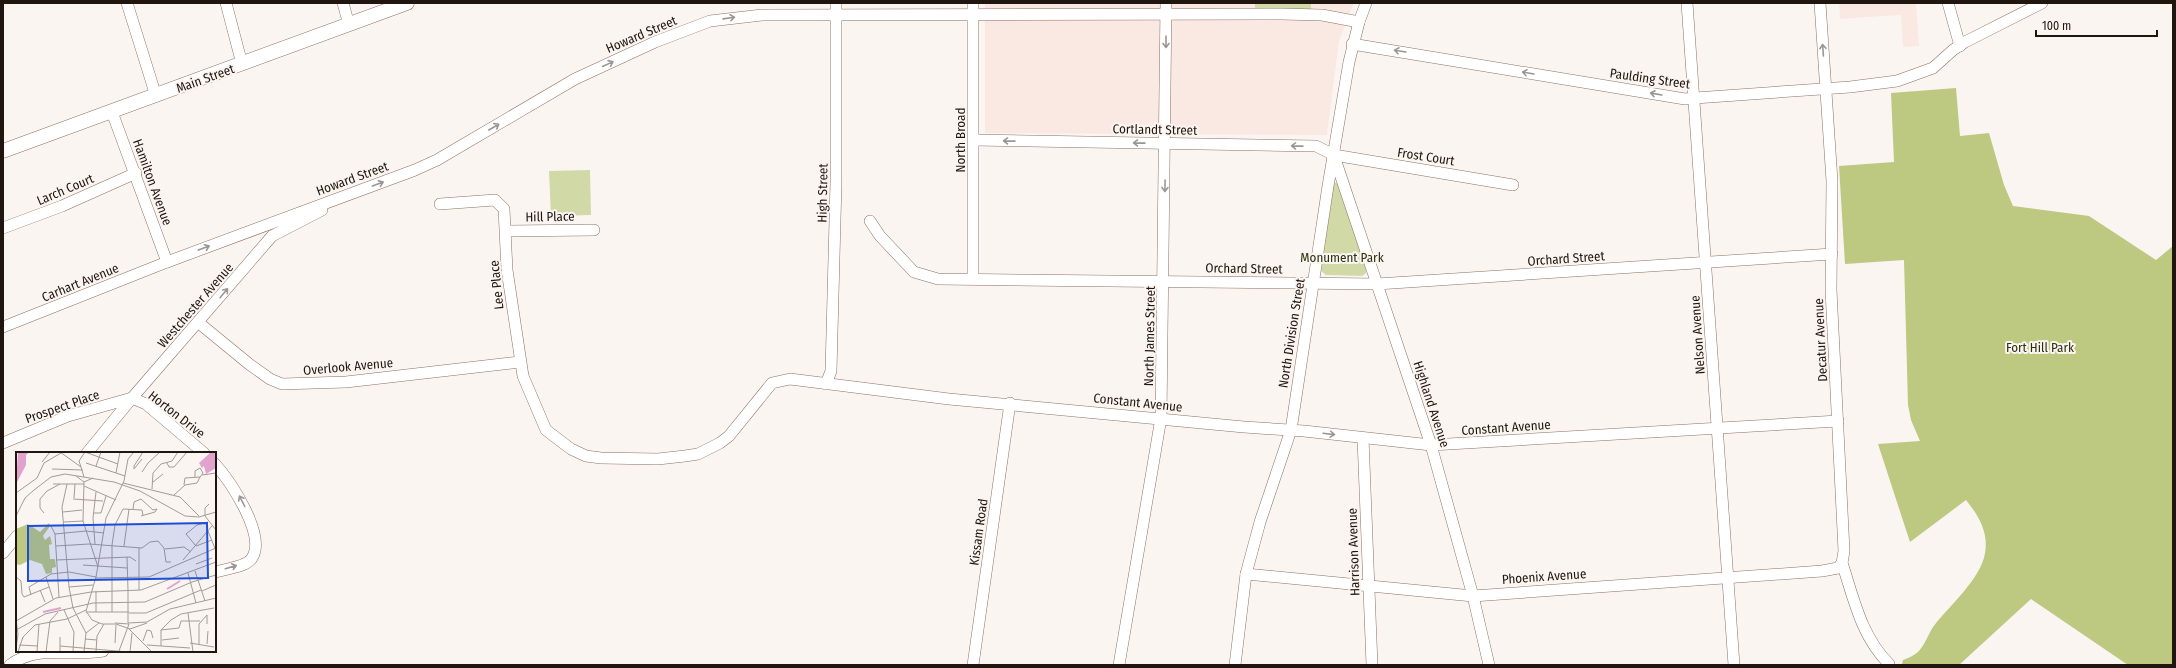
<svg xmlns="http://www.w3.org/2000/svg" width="2176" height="668" font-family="'Fira Sans Condensed',sans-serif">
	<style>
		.built { fill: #fae9e2 }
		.green { fill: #d1d9a7 }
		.forest { fill: #bdc880 }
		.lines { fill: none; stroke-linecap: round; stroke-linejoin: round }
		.minor-casing { stroke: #8d7163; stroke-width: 12 }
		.major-casing { stroke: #8d7163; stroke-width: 15 }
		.minor { stroke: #fff; stroke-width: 11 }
		.major { stroke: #fff; stroke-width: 14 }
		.oneway { stroke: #9b9693 }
		.labels { text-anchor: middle; stroke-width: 4; stroke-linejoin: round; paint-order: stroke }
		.street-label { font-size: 13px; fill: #20150f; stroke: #fbf5f2 }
		.park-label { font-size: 13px; fill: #2c3011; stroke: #fbf5f2 }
		.inset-river { fill: none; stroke: #e2a2ce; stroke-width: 2 }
		.inset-road { fill: none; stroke: #a39b97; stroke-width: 1 }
		.view { fill: #1d4ed8; fill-opacity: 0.15; stroke: #1d4ed8; stroke-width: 2 }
		.inset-edge { fill: none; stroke: #20150f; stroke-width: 2 }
	</style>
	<rect width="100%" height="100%" fill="#fbf5f2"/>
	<g class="built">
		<polygon points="985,3 1354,3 1339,41 1327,135 985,133"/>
		<polygon points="1839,3 1916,3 1919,46 1903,47 1901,15 1840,19"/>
	</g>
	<g class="green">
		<polygon points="1255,3 1311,3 1311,15 1255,11"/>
		<polygon points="590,170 591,215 551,216 549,171"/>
		<polygon points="1334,183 1338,183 1366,270 1366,273 1362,276 1326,275 1321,271"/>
	</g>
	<path class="forest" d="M 1956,88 L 1960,136 L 1989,133 L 2004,185 L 2013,206 L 2089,216 L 2156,260 L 2173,246 L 2173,665 L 2128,665 L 2031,599 L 1959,665 L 1902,664 L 1903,660 C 1909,658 1915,655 1919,651 C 1925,644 1928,635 1933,627 C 1949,606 1981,579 1985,553 C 1989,532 1978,515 1966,500 L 1910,542 L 1878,444 L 1920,441 L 1911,420 L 1908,405 L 1904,260 L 1845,264 L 1839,166 L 1894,162 L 1891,93 Z"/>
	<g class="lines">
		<defs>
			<g id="minor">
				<polyline points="127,3 156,96"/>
				<polyline points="226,3 242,64"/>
				<polyline points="343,3 349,25"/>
				<polyline points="1687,3 1734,665"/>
				<path d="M 1820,3 L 1832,181 L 1831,290 L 1844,551 L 1842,563 C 1854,599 1861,636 1889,664"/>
				<polyline points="1948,3 1960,46"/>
				<polyline points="1352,44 1685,99 1695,98 1850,87 1897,81 1933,68 1953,50 1965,42 2042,3"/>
				<polyline points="112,112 167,262"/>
				<polyline points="974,140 1316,146 1334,155 1513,185"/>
				<polyline points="1334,156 1431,445 1473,596 1489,665"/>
				<polyline points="440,204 495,200 504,209 507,270 523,376 546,430 571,449 586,456 601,458 658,459 685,456 698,454 720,443 729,436 772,383 790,379 949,399 1244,427 1304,431 1431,445 1838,421"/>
				<polyline points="870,221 880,236 914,272 938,279 1377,284 1832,254"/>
				<polyline points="3,228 62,206 136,173"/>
				<polyline points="506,231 594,230"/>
				<polyline points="973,278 973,3"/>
				<polyline points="199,323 249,364 270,379 282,384 346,382 520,362"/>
				<polyline points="3,327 167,262 415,170 437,160 575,79 655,42 710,21 762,15 1281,14 1322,15 1359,22"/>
				<polyline points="826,384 831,371 836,182 836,3"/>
				<polyline points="1363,438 1372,665"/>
				<polyline points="3,443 68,416 132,398 146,404 204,453"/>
				<polyline points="87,453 132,398 272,236 322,210"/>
				<path d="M 215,464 C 230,481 267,535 252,558 C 247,567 225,569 215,572"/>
				<polyline points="3,553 17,536"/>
				<polyline points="1246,574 1473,596 1822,571 1838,568 1842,563"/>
				<path d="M 10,665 C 38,644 71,657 103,651"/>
				<polyline points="973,665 1010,403"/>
				<polyline points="1119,665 1161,418 1166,3"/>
				<polyline points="1235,665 1246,574 1260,522 1291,430 1328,186 1349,62 1359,22 1366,3"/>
			</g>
			<polyline id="major" points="3,151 407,3"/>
		</defs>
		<use href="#minor" class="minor-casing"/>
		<use href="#major" class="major-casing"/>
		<use href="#minor" class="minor"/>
		<use href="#major" class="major"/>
	</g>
	<defs><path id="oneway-shaft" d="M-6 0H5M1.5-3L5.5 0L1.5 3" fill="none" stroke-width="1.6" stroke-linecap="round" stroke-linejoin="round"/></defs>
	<g class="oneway">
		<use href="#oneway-shaft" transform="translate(729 18) rotate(-8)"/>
		<use href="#oneway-shaft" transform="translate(1166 42) rotate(90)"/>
		<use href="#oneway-shaft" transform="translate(1823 50) rotate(-94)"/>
		<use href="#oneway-shaft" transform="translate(1400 51) rotate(-171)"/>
		<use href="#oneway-shaft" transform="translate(608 64) rotate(-25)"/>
		<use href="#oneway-shaft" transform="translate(1528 73) rotate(-170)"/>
		<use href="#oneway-shaft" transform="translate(1656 94) rotate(-170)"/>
		<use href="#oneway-shaft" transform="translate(494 127) rotate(-30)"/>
		<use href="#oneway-shaft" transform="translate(1009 141) rotate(-179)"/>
		<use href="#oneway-shaft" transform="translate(1139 143) rotate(-179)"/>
		<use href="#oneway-shaft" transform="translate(1297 146) rotate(-179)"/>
		<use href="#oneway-shaft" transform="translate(378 184) rotate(-20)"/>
		<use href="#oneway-shaft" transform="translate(1165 186) rotate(91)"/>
		<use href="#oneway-shaft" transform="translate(204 248) rotate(-20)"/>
		<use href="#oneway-shaft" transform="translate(224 293) rotate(-50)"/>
		<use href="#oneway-shaft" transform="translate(1329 434) rotate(7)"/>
		<use href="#oneway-shaft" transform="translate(242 501) rotate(-117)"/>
		<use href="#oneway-shaft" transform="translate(231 567) rotate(-16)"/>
	</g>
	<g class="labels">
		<g class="street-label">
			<text transform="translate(641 34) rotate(-23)" y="5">Howard Street</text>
			<text transform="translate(205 78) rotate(-20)" y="5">Main Street</text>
			<text transform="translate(1650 78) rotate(8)" y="5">Paulding Street</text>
			<text transform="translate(1155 129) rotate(1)" y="5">Cortlandt Street</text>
			<text transform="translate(960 140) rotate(-90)" y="5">North Broad</text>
			<text transform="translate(1426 156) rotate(9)" y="5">Frost Court</text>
			<text transform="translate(352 178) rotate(-20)" y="5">Howard Street</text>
			<text transform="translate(153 182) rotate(70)" y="5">Hamilton Avenue</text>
			<text transform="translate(65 189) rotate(-23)" y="5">Larch Court</text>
			<text transform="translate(822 193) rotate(-89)" y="5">High Street</text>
			<text transform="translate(550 216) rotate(-1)" y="5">Hill Place</text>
			<text transform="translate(1566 258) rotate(-4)" y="5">Orchard Street</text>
			<text transform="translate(1244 268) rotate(1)" y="5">Orchard Street</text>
			<text transform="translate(80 282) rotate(-22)" y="5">Carhart Avenue</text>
			<text transform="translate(496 285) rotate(-96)" y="5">Lee Place</text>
			<text transform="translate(195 305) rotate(-49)" y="5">Westchester Avenue</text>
			<text transform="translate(1291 333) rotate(-81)" y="5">North Division Street</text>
			<text transform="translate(1697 335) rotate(-94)" y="5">Nelson Avenue</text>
			<text transform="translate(1149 336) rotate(-89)" y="5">North James Street</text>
			<text transform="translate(1820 340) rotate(-93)" y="5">Decatur Avenue</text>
			<text transform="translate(348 366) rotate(-5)" y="5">Overlook Avenue</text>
			<text transform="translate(1138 402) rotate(6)" y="5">Constant Avenue</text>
			<text transform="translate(1432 404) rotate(72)" y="5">Highland Avenue</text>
			<text transform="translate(62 406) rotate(-19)" y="5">Prospect Place</text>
			<text transform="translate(177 414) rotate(38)" y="5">Horton Drive</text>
			<text transform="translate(1506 427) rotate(-4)" y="5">Constant Avenue</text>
			<text transform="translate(978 532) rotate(-82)" y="5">Kissam Road</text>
			<text transform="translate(1353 552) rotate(-92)" y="5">Harrison Avenue</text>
			<text transform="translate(1544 576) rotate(-4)" y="5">Phoenix Avenue</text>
		</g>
		<g class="park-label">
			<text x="1342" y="262">Monument Park</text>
			<text x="2040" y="352">Fort Hill Park</text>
		</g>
	</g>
	<g transform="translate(16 452)">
		<rect width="200" height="200" fill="#fbf5f2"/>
		<path d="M 33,71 L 34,74 L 27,84 L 29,88 L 34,84 L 36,92 L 33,93 L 34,107 L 39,107 L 40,115 L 36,116 L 36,121 L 30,122 L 26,112 L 14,108 L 4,113 L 0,112 L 0,77 L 12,72 L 24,80 Z" fill="#bdc880"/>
		<path d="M 2,0 L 13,0 L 10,3 L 10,13 L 0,32 ZM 195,0 L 200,1 L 200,16 L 190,22 L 188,14 L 186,16 L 183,11 Z" fill="#e2a2ce"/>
		<path class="inset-river" d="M 151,137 L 164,129M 27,160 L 45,156"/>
		<path class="inset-road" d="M 44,0 L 65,15 L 68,25M 69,0 L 102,12M 118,0 L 112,7 L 108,29 L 90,66 L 80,125 L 70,159 L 76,168 L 86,172 L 100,172 L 114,177 L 131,171M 26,10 L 34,0M 70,11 L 109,24M 151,11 L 153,15 L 158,15 L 171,0M 80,14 L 85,0M 65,15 L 63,9 L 69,0M 36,17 L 67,18M 118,17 L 118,14 L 127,0M 118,17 L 126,7M 126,20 L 132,11 L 144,0M 100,21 L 104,0M 186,23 L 200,21M 60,24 L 68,30 L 77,26M 179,25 L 179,19 L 184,16 L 187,21 L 184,25M 68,30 L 67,69 L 82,115M 137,30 L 147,22M 107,31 L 164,45 L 183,64M 37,32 L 68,32M 51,32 L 46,55 L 53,135 L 57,156 L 70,181 L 68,200M 68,34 L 100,48M 136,37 L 137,21 L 145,12 L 156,9 L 162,0M 0,41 L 21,26 L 28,11 L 45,1M 158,43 L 169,33 L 181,31 L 184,25 L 169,26 L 168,33M 58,46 L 59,32M 57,47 L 87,49M 193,52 L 189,56 L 189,64 L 200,78M 117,57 L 118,50 L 125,47 L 137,58M 47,60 L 66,58M 28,61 L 24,56 L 24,47 L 31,39 L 44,32M 78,61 L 85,61 L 90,44M 0,64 L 9,46 L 18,38 L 35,25 L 49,22 L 98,30 L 124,39 L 169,64 L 183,65 L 200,60M 125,64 L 139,60 L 141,57 L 137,58M 48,70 L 67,69M 192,70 L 181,73 L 170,82 L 180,94 L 196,88M 35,74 L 39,82 L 43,145M 192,79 L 200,99M 39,82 L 70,79 L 88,81M 79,92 L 77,66 L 80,40M 40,94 L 73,92 L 126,96 L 134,90 L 142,89 L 148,96 L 150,110 L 155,110M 108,94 L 113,57M 149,97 L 168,95 L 175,100M 111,105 L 112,138M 40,108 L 114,105 L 120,109M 167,108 L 196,74M 180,112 L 196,106M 67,113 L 111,116M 179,119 L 189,149M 172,121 L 180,151M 0,125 L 5,129 L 6,142 L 8,145 L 33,135M 30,125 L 37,147M 80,126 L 133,125 L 200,96M 53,135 L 77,133M 24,138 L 29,150M 123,138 L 123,96M 80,139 L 80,160M 112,139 L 112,171 L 131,170 L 154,157 L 200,146M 186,139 L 200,133M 15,143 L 13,135 L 35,122 L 53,120 L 80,125M 48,158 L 58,180 L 57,200M 70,160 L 113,160M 96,160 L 96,93 L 99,73 L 107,57 L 126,58 L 127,63M 113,161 L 130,161 L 185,138M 172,161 L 177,200M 0,167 L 2,182 L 0,197M 0,169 L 40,146 L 75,140 L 125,138 L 200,110M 99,171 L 113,172 L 103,199M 2,177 L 29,162 L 77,151 L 129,150 L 176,130 L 200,123M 113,177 L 136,200M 145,178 L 163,176 L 165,169 L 184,169M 70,181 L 83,171M 44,185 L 44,200M 69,187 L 81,188M 146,188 L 163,186M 127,189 L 131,178 L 135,179 L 137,186M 99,191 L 100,173M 174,191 L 198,195M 183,192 L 183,172 L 191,163 L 191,172M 191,192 L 192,179M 3,193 L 22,194M 131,193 L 174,196M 44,194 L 112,200M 145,194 L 145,178 L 155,168 L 165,162 L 198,156M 2,200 L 7,185 L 19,173 L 51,167 L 70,158M 21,200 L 23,172M 30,200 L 34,169 L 42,160M 80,200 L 81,184 L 88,172M 114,200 L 116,181"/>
		<path class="view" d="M 191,71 L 192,126 L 12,129 L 12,74 Z"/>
		<rect width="200" height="200" class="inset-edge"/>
	</g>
	<rect width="2176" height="668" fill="none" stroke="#20150f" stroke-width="8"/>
	<path d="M2036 30v6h121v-6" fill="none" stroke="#20150f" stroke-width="2"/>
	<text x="2042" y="30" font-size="12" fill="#20150f" stroke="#fbf5f2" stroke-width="3" paint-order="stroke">100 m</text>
</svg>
